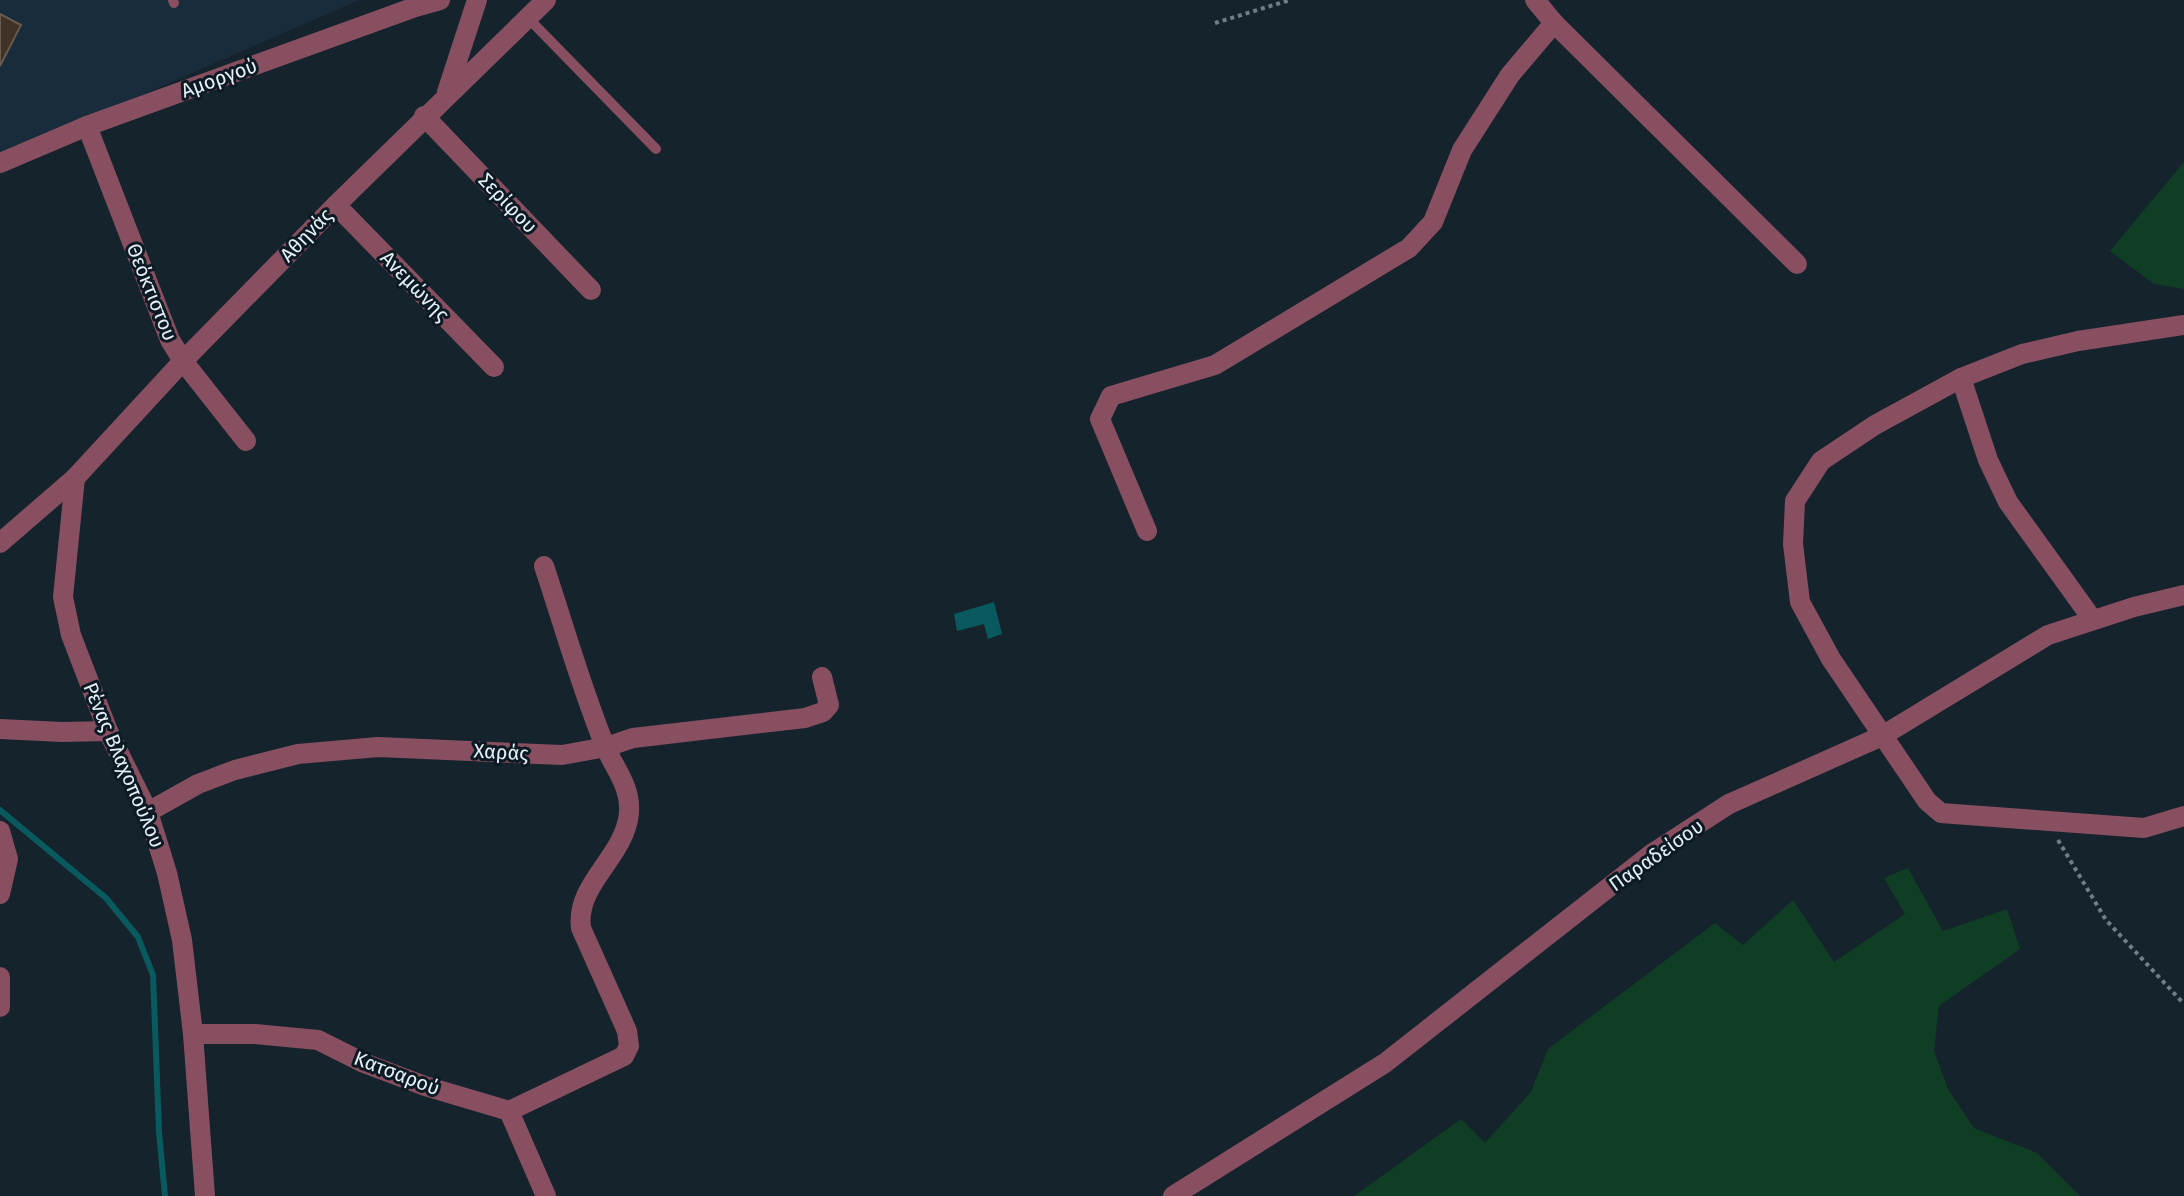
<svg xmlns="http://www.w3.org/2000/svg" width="2184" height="1196" font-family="'Fira Sans',sans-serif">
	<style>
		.built { fill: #182c3b }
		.green { fill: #103e24 }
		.water { fill: #095a5e }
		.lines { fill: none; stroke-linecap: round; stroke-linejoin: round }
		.stream { stroke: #095a5e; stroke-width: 6 }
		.building { fill: #403227; stroke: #68594d; stroke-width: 2 }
		.path { stroke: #727e86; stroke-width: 4; stroke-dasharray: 4 4; stroke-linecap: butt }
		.lane { stroke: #884f60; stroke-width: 10 }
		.street { stroke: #884f60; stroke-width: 20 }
		.labels { text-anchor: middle; stroke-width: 6; stroke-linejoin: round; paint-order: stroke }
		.street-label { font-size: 20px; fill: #e7f0f7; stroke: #0c1a23 }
	</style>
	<rect width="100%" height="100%" fill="#15232d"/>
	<polygon class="built" points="0,0 359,0 0,157"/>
	<g class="green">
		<polygon points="2184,162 2184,289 2154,284 2110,251"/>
		<polygon points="1908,868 1943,931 2007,909 2020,949 1939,1006 1934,1051 1948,1089 1974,1128 2037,1153 2080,1196 1354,1196 1461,1119 1485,1143 1531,1092 1548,1049 1715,923 1743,945 1793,900 1834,962 1905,914 1884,878"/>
	</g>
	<polygon class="water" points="994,602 1002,634 988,639 984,624 957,631 954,614"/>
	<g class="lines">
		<polyline class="stream" points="0,810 106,898 138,937 153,975 159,1132 165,1196"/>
	</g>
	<polygon class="building" points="0,14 21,25 0,66"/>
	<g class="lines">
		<g class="path">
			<polyline points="1215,23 1290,0"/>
			<polyline points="2058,840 2106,920 2184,1004"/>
		</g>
		<g class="lane">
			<polyline points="173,0 174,3"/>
			<polyline points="528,18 656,149"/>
		</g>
		<g class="street">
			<polyline points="1554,23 1797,264"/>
			<polyline points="447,92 477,0"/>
			<polyline points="424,116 591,290"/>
			<polyline points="87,126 170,340 183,361 246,441"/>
			<polyline points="0,163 87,126 415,7 440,0"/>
			<polyline points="336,205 494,367"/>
			<polyline points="2184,325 2078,341 2022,354 1961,378 1875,425 1821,461 1795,501 1793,544 1800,602 1831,659 1927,801 1941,813 2144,828 2184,816"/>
			<polyline points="1961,378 1988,460 2008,502 2093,620"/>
			<polyline points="75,478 63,597 71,635 108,731 148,812 167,873 182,940 193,1034 205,1196"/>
			<polyline points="1147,531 1100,419 1111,396 1215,365 1409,248 1433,222 1462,150 1510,75 1554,23 1535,0"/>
			<polyline points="0,543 75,478 183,361 336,205 546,0"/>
			<polyline points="0,729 62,732 108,731"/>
			<polyline points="148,812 198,784 235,770 298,754 378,747 562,755 606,747 633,738 805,718 823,712 829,705 822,677"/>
			<polyline points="0,831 8,859 0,894"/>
			<polyline points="0,977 0,1007"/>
			<polyline points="193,1034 255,1034 318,1040 364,1063 425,1086 509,1111 546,1196"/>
			<path d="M 509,1111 L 624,1056 L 629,1046 L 627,1031 L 581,928 C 575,884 625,857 629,813 C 631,786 615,770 605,746 C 581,687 564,626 544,566"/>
			<polyline points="1173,1196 1385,1063 1650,855 1729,804 1882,736 2048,635 2134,607 2184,595"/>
		</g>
	</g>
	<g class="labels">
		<g class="street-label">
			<text transform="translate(219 78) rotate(-20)" y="7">Αμοργού</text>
			<text transform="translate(508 203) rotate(46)" y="7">Σερίφου</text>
			<text transform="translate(306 235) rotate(-46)" y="7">Αθηνάς</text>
			<text transform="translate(415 286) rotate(46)" y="7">Ανεμώνης</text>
			<text transform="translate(152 292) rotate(68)" y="7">Θεόκτιστου</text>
			<text transform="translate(501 752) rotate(3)" y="7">Χαράς</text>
			<text transform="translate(124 765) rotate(67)" y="7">Ρένας Βλαχοπούλου</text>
			<text transform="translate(1656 855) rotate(-35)" y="7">Παραδείσου</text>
			<text transform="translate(397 1073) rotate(21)" y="7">Κατσαρού</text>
		</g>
	</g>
</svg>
